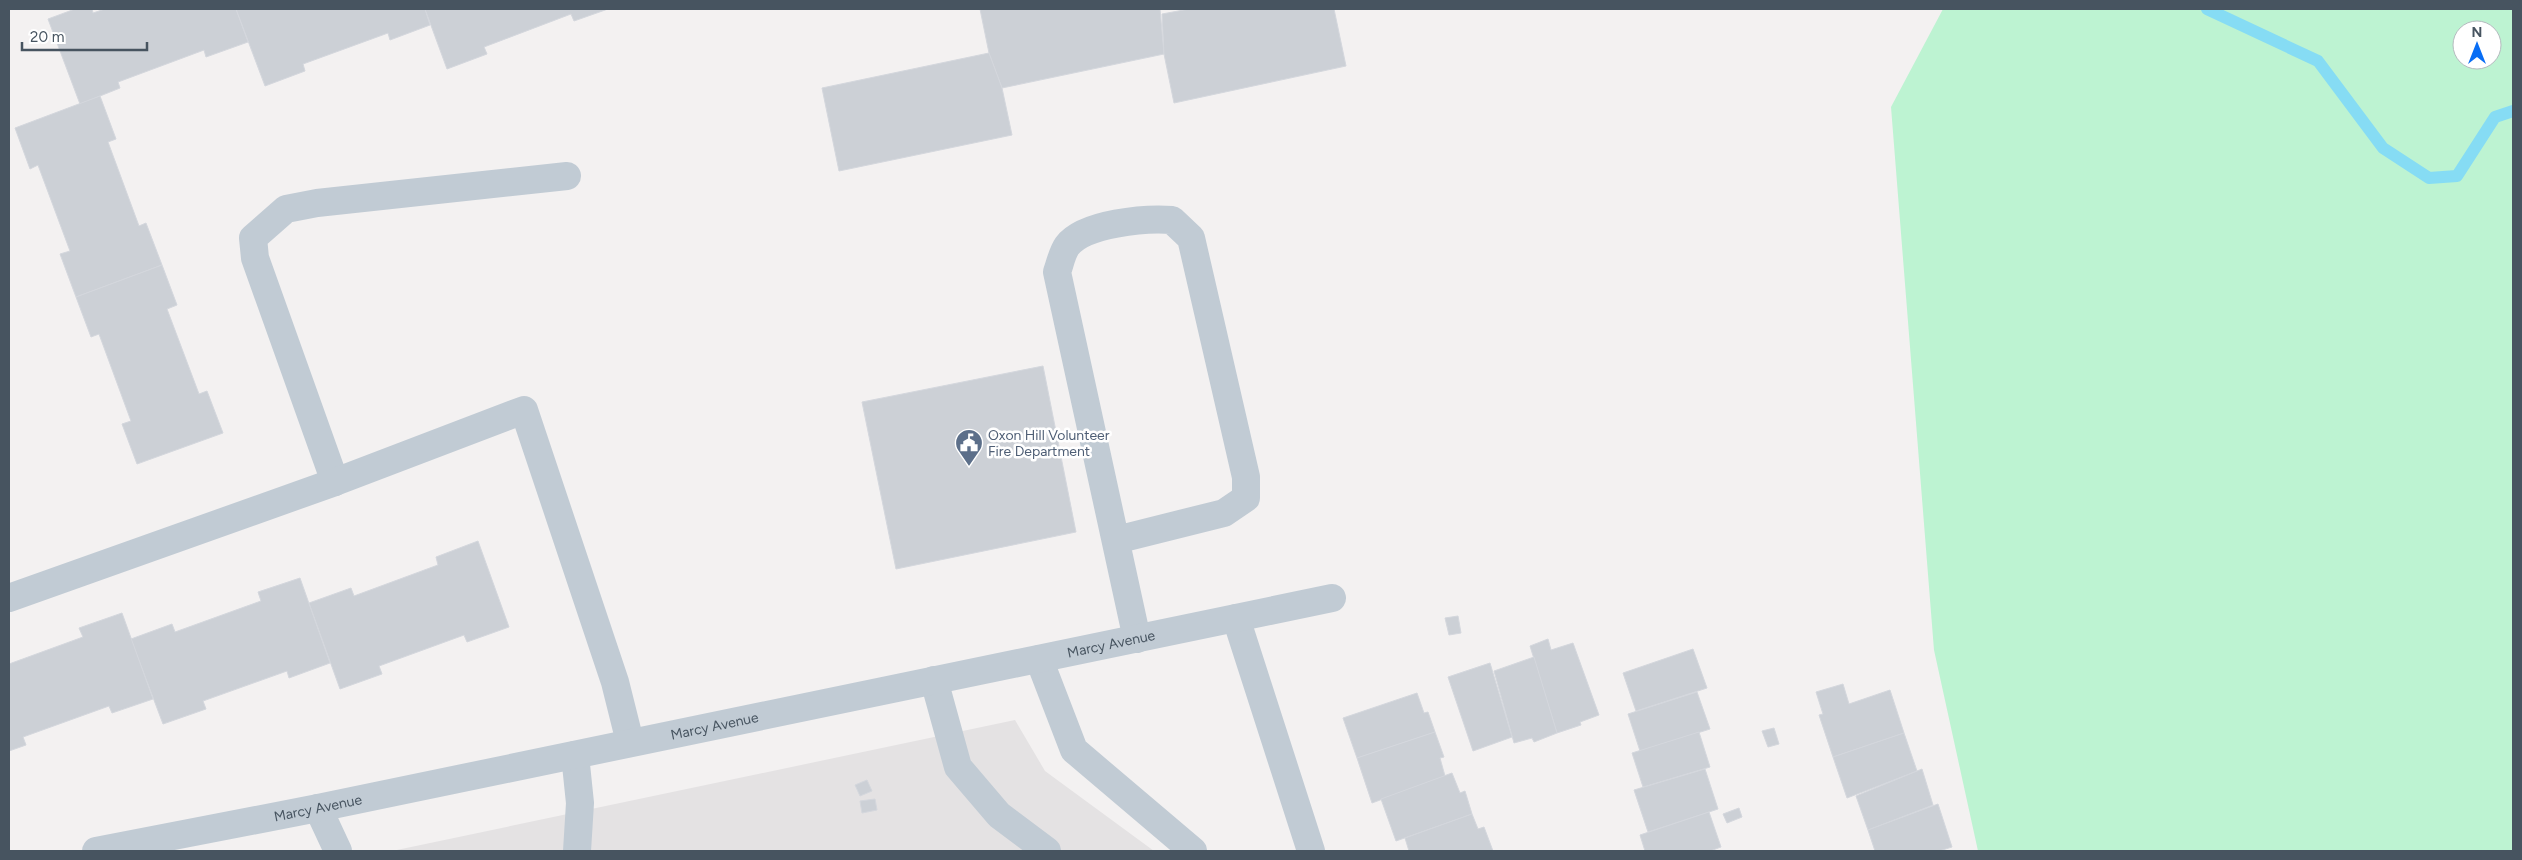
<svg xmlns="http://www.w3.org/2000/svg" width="2522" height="860" font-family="Figtree,sans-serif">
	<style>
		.education { fill: #e4e2e3 }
		.green { fill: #bdf3d2; fill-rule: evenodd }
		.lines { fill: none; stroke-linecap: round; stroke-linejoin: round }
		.stream { stroke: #86dcf4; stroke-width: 12 }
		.building { fill: #ccd0d6; stroke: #d4d7dd }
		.minor { stroke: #c1cbd4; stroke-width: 28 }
		.labels { text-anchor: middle; stroke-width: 5; stroke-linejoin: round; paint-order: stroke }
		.service-label { font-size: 14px; fill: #4e5e75; stroke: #fff; text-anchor: start }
		.street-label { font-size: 14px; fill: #475460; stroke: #fff }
	</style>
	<rect width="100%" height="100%" fill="#f3f1f1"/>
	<polygon class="education" points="1015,720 1045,771 1154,851 392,851"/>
	<path class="green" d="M 1943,9 L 2513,9 L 2513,851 L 1978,851 L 1934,650 L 1891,107 ZM 2462,30 L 2492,30 L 2492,60 L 2462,60 Z"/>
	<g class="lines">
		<polyline class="stream" points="2207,9 2318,61 2383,148 2429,178 2457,176 2495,117 2513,111"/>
	</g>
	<g class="building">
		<polygon points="75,9 92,9 93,13 105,9 236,9 248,42 206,57 204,50 118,82 120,88 80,104 48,19"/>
		<polygon points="236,9 425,9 430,25 390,40 388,33 303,64 305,71 265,86"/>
		<polygon points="425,9 608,9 574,21 571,14 484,47 487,54 447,69"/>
		<polygon points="980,9 1160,9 1164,54 1002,88 989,53"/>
		<polygon points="1189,9 1334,9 1346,66 1174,103 1164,54 1162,14"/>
		<polygon points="989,53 1002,88 1012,135 839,171 822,88"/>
		<polygon points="100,96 116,139 108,142 139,226 146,223 162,265 76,297 60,254 70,251 38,165 30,169 15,128"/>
		<polygon points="162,265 177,305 167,309 199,394 207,391 223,433 137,464 122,424 131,421 99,334 91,337 76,297"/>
		<polygon points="1043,366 1076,532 896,569 862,402"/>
		<polygon points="478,541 509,627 467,642 464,635 379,666 382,674 340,689 309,603 351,588 354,596 438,565 436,557"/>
		<polygon points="300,578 330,663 289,678 287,671 203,701 206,709 163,724 131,639 172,624 175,632 261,601 258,592"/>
		<polygon points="122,613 153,699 112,713 109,706 23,737 26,745 9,751 9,664 83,637 79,628"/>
		<polygon points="1458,616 1461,633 1449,635 1445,618"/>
		<polygon points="1548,639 1551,650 1573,643 1599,715 1580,722 1581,725 1557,733 1530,646"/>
		<polygon points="1693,649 1707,688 1636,711 1623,673"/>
		<polygon points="1534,657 1557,733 1534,742 1532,738 1514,743 1494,671"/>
		<polygon points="1490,663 1512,737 1473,751 1448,677"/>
		<polygon points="1843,684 1849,704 1890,690 1904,733 1833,757 1819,715 1823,714 1816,692"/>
		<polygon points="1697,692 1710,729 1640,751 1628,714"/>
		<polygon points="1417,693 1424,713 1428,712 1435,732 1357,758 1343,718"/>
		<polygon points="1774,728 1779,744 1768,747 1762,731"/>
		<polygon points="1435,732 1444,757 1440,758 1445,776 1372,803 1357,758"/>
		<polygon points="1699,732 1710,767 1643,787 1632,753"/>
		<polygon points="1904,733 1917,771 1847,798 1833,757"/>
		<polygon points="1705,769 1718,809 1648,832 1634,790"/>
		<polygon points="1922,769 1933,805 1868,830 1856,796"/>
		<polygon points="1452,773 1460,793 1465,791 1472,814 1396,841 1381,799"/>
		<polygon points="867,780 872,791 860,796 855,785"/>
		<polygon points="875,799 877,810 862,813 860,801"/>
		<polygon points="1938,804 1952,847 1939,851 1875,851 1868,830"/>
		<polygon points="1739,808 1742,817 1727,823 1723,814"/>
		<polygon points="1709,812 1721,847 1710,851 1645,851 1640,835"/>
		<polygon points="1472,814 1478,829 1484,827 1493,851 1409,851 1405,838"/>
	</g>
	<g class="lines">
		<g class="minor">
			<polyline points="335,482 255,258 253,238 286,209 317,203 567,176"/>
			<path d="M 1116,540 L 1224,513 L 1246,498 L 1246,477 L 1191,238 L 1172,220 C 1146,218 1084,223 1067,246 C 1062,253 1060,264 1057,272 L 1137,639"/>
			<polyline points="9,598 335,482 524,410 615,682 630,742"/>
			<polyline points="1236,618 1311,851"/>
			<polyline points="1039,659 1074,750 1193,851"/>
			<polyline points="934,680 958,767 999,815 1047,851"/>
			<polyline points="575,755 580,803 577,851"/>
			<polyline points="318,808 338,851"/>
			<path id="s1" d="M 96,851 L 318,808 L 1332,598"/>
		</g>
	</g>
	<defs>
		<symbol id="civic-pin" viewBox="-11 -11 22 30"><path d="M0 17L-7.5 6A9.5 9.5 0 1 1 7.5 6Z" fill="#5c6f8a" stroke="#fff"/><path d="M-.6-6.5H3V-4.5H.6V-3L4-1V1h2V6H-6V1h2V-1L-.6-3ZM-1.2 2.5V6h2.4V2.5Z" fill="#fff"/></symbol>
	</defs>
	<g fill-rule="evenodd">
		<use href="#civic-pin" x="953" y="427" width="32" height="43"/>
	</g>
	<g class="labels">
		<g class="service-label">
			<text x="988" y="440">Oxon Hill Volunteer<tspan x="988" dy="16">Fire Department</tspan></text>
		</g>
		<g class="street-label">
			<text dy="5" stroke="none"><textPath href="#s1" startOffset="1036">Marcy Avenue</textPath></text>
			<text dy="5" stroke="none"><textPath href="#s1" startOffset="631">Marcy Avenue</textPath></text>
			<text dy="5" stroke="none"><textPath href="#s1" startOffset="226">Marcy Avenue</textPath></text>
		</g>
	</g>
	<rect width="2522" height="860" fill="none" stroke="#475460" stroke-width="20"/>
	<g transform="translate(2477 45)"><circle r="24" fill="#ffffff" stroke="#b5bbbf"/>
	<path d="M0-4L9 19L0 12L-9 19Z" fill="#096ef5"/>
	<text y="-8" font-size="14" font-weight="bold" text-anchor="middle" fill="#475460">N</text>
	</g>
	<path d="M22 42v8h125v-8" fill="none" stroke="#475460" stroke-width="2.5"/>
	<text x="30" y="42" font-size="15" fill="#475460" stroke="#ffffff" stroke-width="4" paint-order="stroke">20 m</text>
</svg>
